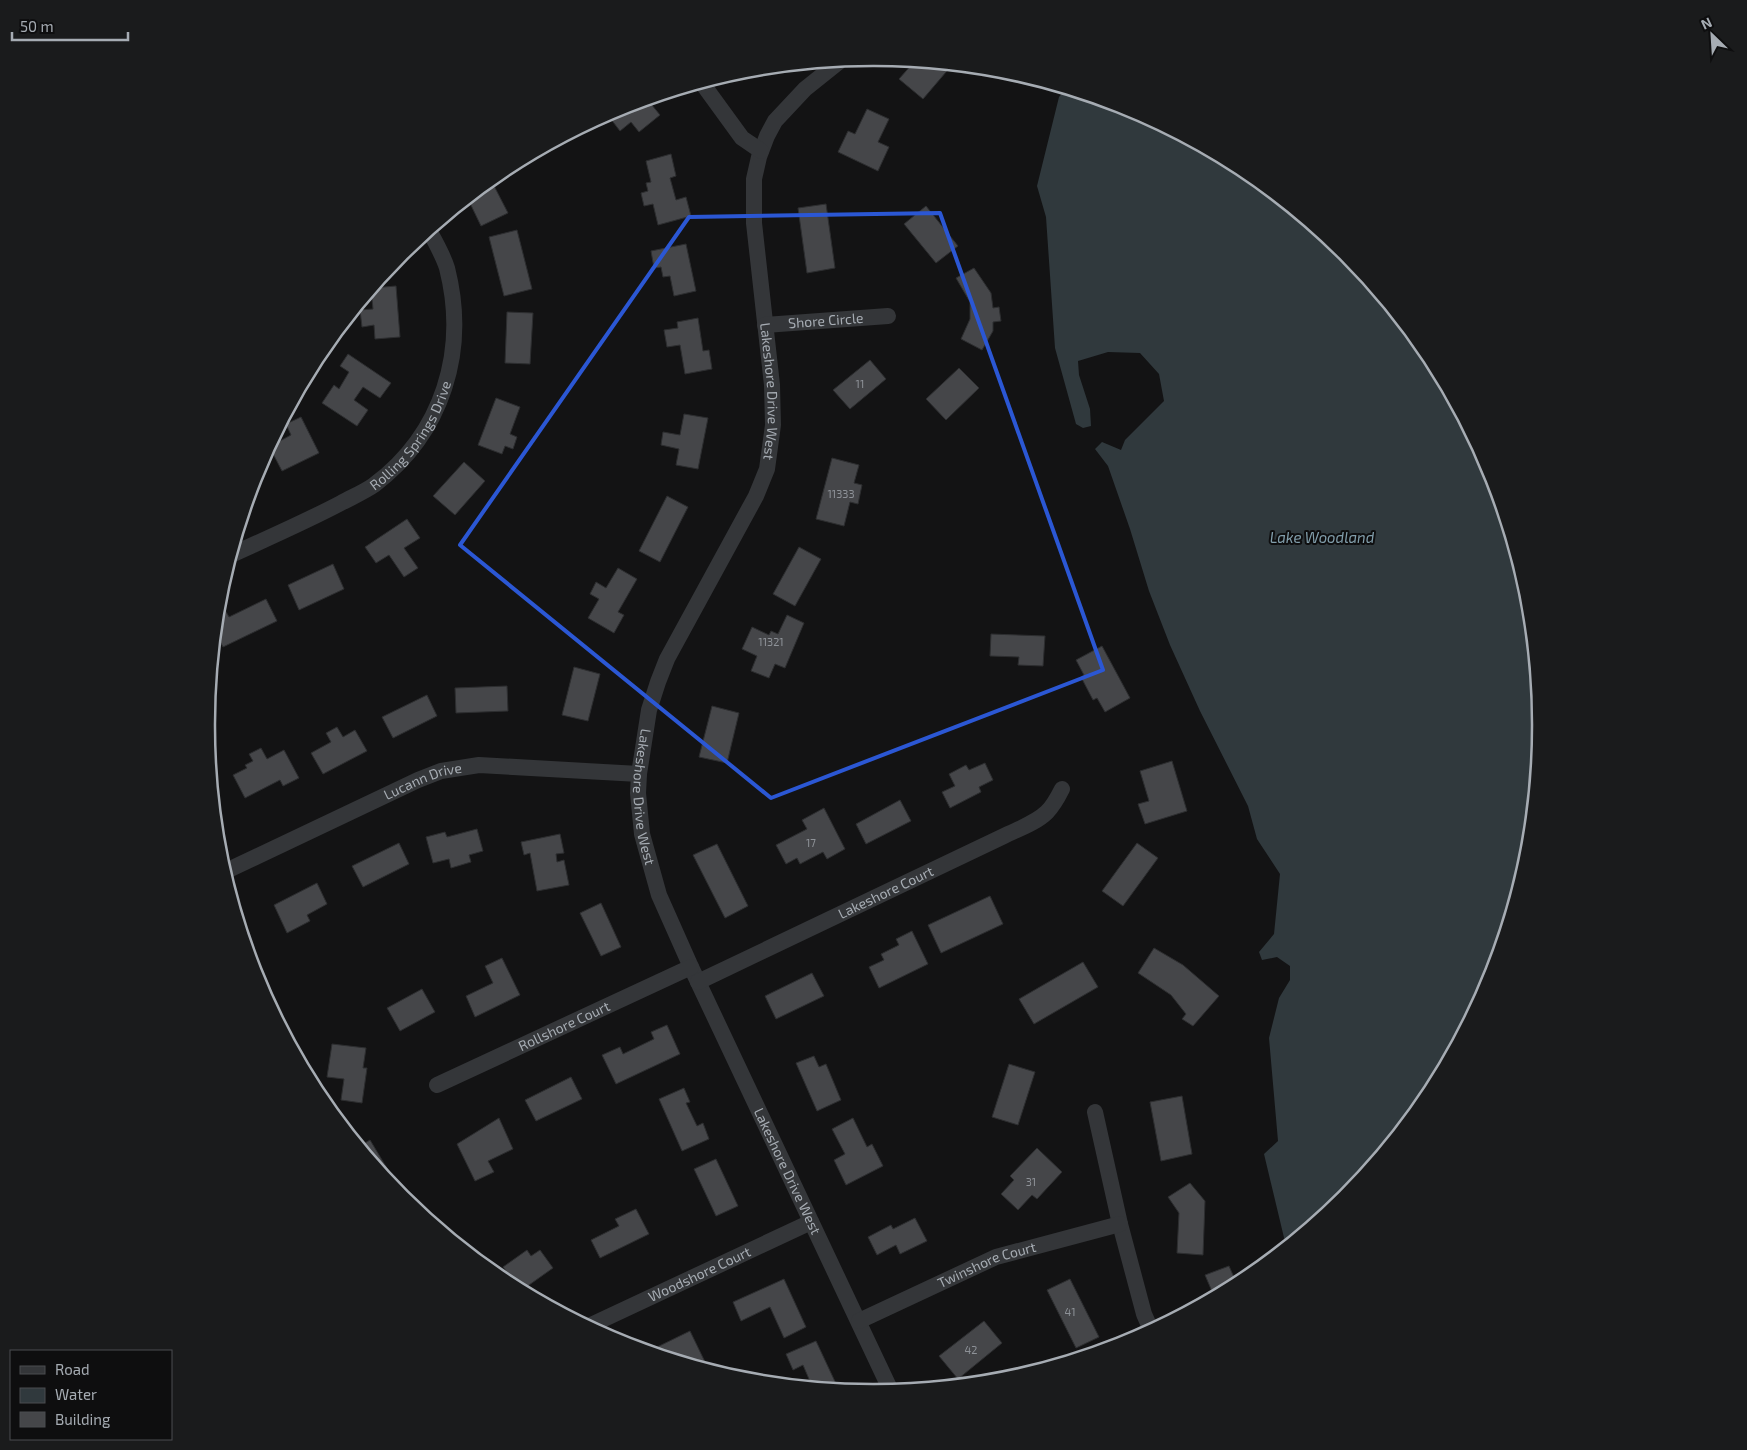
<svg xmlns="http://www.w3.org/2000/svg" width="1747" height="1450" font-family="'Exo 2',sans-serif">
	<style>
		.water { fill: #30393d }
		.building { fill: #454649; stroke: #2d2e30 }
		.lines { fill: none; stroke-linecap: round; stroke-linejoin: round }
		.minor { stroke: #343639; stroke-width: 16 }
		.marked { fill: none; stroke: #2b57d4; stroke-width: 4; stroke-linejoin: round }
		.labels { text-anchor: middle; stroke-width: 4; stroke-linejoin: round; paint-order: stroke }
		.number-label { font-size: 11px; fill: #8e9298 }
		.street-label { font-size: 14px; fill: #a6acb3; stroke: #0e0e0f }
		.water-label { font-size: 15px; font-style: italic; fill: #819daa; stroke: #0e0e0f }
		.rim { fill: none; stroke: #a6acb3; stroke-width: 2.5 }
	</style>
	<rect width="100%" height="100%" fill="#131314"/>
	<polygon class="water" points="1066,89 1129,108 1245,170 1346,253 1429,354 1490,470 1528,595 1541,725 1528,856 1490,981 1428,1096 1345,1197 1286,1246 1264,1154 1278,1141 1269,1038 1279,998 1290,980 1290,966 1277,957 1262,960 1259,952 1274,934 1280,874 1257,839 1248,806 1200,711 1170,645 1149,591 1130,529 1108,466 1095,449 1102,442 1121,450 1125,440 1164,401 1159,374 1140,353 1108,352 1078,361 1079,375 1090,409 1091,426 1083,428 1076,424 1055,348 1046,217 1037,186 1059,97"/>
	<g class="building">
		<polygon points="914,62 952,65 923,99 899,79"/>
		<polygon points="647,99 660,115 639,132 631,122 620,131 607,114 618,108"/>
		<polygon points="867,109 889,119 878,142 889,147 878,171 838,152 848,131 855,134"/>
		<polygon points="671,154 676,176 670,178 676,200 686,197 691,216 658,225 653,204 644,206 641,193 648,191 646,183 651,182 646,161"/>
		<polygon points="491,180 508,213 481,226 468,199"/>
		<polygon points="826,204 835,268 807,273 798,208"/>
		<polygon points="926,206 958,246 936,263 904,224"/>
		<polygon points="517,230 532,289 504,296 489,237"/>
		<polygon points="686,244 696,291 674,296 670,276 663,277 661,267 654,268 651,251"/>
		<polygon points="974,268 991,293 993,308 999,307 1001,321 993,322 993,331 982,350 961,339 970,319 970,302 956,278"/>
		<polygon points="396,286 400,337 375,339 374,325 362,327 360,310 373,309 371,290 373,288"/>
		<polygon points="507,312 533,313 530,364 505,363"/>
		<polygon points="698,318 703,351 709,350 712,369 685,374 680,345 667,347 664,330 678,328 677,322"/>
		<polygon points="348,354 391,383 380,398 363,387 354,400 368,410 357,426 322,403 334,385 339,389 349,372 340,366"/>
		<polygon points="870,360 886,379 850,409 833,390"/>
		<polygon points="959,368 979,388 946,420 926,399"/>
		<polygon points="496,398 520,407 510,434 517,437 513,449 505,446 502,454 478,445"/>
		<polygon points="684,414 708,418 698,469 676,465 679,449 661,445 663,432 680,435"/>
		<polygon points="301,417 319,453 282,471 269,446 276,433 280,441 291,435 286,424"/>
		<polygon points="832,458 859,465 854,483 862,485 858,504 850,502 844,526 816,519"/>
		<polygon points="464,462 485,481 455,515 433,496"/>
		<polygon points="667,496 688,507 660,562 639,551"/>
		<polygon points="407,519 420,538 404,548 418,568 404,577 389,555 376,563 365,547"/>
		<polygon points="799,547 821,559 795,606 773,594"/>
		<polygon points="333,564 344,589 299,610 288,585"/>
		<polygon points="618,568 637,579 618,612 624,615 614,633 588,618 599,599 590,594 596,582 606,588"/>
		<polygon points="266,599 277,621 223,647 215,632 217,614 225,610 229,617"/>
		<polygon points="787,615 804,623 785,668 775,664 769,678 751,671 757,656 742,649 752,627 769,635 771,631 778,634"/>
		<polygon points="991,634 1045,636 1043,666 1018,665 1019,657 990,656"/>
		<polygon points="1102,646 1130,698 1105,712 1097,698 1093,700 1081,677 1084,675 1076,660"/>
		<polygon points="574,667 600,674 588,721 562,715"/>
		<polygon points="507,686 508,711 456,713 455,688"/>
		<polygon points="427,695 437,716 393,738 382,717"/>
		<polygon points="712,706 739,713 727,763 699,757"/>
		<polygon points="337,727 343,737 355,730 367,751 323,774 311,753 331,742 326,733"/>
		<polygon points="261,748 267,759 284,750 299,778 283,786 280,780 245,798 233,775 247,768 245,765 253,761 249,754"/>
		<polygon points="1172,761 1187,811 1145,824 1138,804 1149,801 1140,771"/>
		<polygon points="985,763 993,780 979,787 981,792 950,808 942,792 955,786 949,774 966,765 969,770"/>
		<polygon points="900,800 911,821 866,844 856,824"/>
		<polygon points="824,808 845,849 827,859 823,852 800,864 797,858 786,864 776,845 807,829 802,820"/>
		<polygon points="477,829 483,851 469,855 471,862 451,868 449,859 433,863 426,837 445,832 447,837"/>
		<polygon points="560,834 564,853 556,854 557,862 564,860 569,885 537,891 530,853 524,855 521,842"/>
		<polygon points="399,843 409,864 363,887 352,866"/>
		<polygon points="1137,843 1158,858 1123,906 1102,891"/>
		<polygon points="717,844 748,906 725,918 693,855"/>
		<polygon points="317,883 327,904 307,915 310,921 287,933 274,905"/>
		<polygon points="990,896 1003,924 941,953 928,925"/>
		<polygon points="601,903 621,947 601,956 580,913"/>
		<polygon points="244,927 253,945 247,948 241,928"/>
		<polygon points="912,931 928,964 879,988 869,967 884,960 881,954 899,945 896,939"/>
		<polygon points="1154,948 1183,965 1219,996 1193,1026 1182,1019 1186,1014 1171,995 1138,973"/>
		<polygon points="502,958 520,995 475,1017 466,996 493,983 485,966"/>
		<polygon points="1083,962 1098,987 1034,1024 1019,999"/>
		<polygon points="812,973 824,996 776,1019 765,996"/>
		<polygon points="422,989 435,1012 400,1031 387,1008"/>
		<polygon points="667,1025 680,1054 616,1084 602,1055 620,1047 623,1054 654,1039 651,1032"/>
		<polygon points="332,1044 366,1048 363,1068 367,1068 362,1103 341,1100 344,1079 327,1077"/>
		<polygon points="814,1056 819,1067 826,1064 841,1100 817,1111 796,1063"/>
		<polygon points="1009,1064 1035,1072 1018,1125 992,1117"/>
		<polygon points="571,1077 582,1099 536,1121 525,1100"/>
		<polygon points="684,1088 690,1102 686,1103 697,1126 703,1123 709,1139 682,1151 659,1099"/>
		<polygon points="1182,1096 1192,1154 1161,1161 1150,1102"/>
		<polygon points="499,1118 513,1149 488,1161 494,1172 475,1181 457,1144"/>
		<polygon points="853,1118 867,1147 872,1144 883,1166 846,1185 834,1160 845,1154 832,1129"/>
		<polygon points="370,1140 397,1185 394,1187 360,1146"/>
		<polygon points="1037,1148 1062,1172 1037,1199 1032,1195 1018,1210 1001,1194 1014,1180 1010,1176"/>
		<polygon points="716,1159 738,1206 716,1216 694,1169"/>
		<polygon points="1190,1183 1205,1201 1203,1255 1177,1253 1179,1213 1168,1197"/>
		<polygon points="636,1209 649,1234 600,1258 591,1240 619,1226 615,1219"/>
		<polygon points="915,1218 927,1241 900,1254 896,1245 877,1255 868,1237 891,1225 893,1229"/>
		<polygon points="527,1250 531,1256 540,1250 553,1268 522,1290 499,1277 506,1271 503,1267"/>
		<polygon points="1229,1266 1237,1284 1214,1296 1205,1275"/>
		<polygon points="784,1279 806,1327 784,1338 770,1307 741,1321 733,1302"/>
		<polygon points="1070,1279 1099,1337 1076,1348 1047,1290"/>
		<polygon points="984,1321 1002,1343 958,1379 939,1356"/>
		<polygon points="690,1331 706,1364 700,1367 649,1351"/>
		<polygon points="816,1341 838,1388 835,1389 812,1386 803,1365 793,1370 786,1354"/>
	</g>
	<g class="lines">
		<g class="minor">
			<path id="s1" d="M 840,61 L 805,89 L 775,121 L 767,136 L 759,157 L 754,179 L 754,223 L 772,385 L 773,425 L 767,469 L 756,496 L 667,659 L 658,682 L 649,710 L 639,774 L 638,793 L 642,834 L 659,895 L 691,967 L 891,1391"/>
			<polyline points="702,83 742,138 761,151"/>
			<path id="s2" d="M 765,325 L 888,316"/>
			<path id="s3" d="M 231,555 C 268,538 305,522 341,503 C 352,497 364,492 374,485 C 443,433 468,351 447,268 C 443,255 435,242 429,230"/>
			<path id="s4" d="M 224,872 L 418,780 L 441,771 L 479,765 L 639,774"/>
			<path id="s5" d="M 698,982 L 1004,836 C 1018,829 1036,823 1047,812 C 1053,806 1058,797 1062,789"/>
			<path id="s6" d="M 437,1085 L 691,967"/>
			<polyline points="1095,1112 1120,1224 1144,1314 1151,1330"/>
			<path id="s7" d="M 859,1321 L 996,1257 L 1120,1224"/>
			<path id="s8" d="M 589,1326 L 811,1222"/>
		</g>
	</g>
	<path class="marked" d="M 940,213 L 1103,670 L 771,798 L 460,545 L 689,217 Z"/>
	<g class="labels">
		<g class="number-label">
			<text x="860" y="388">11</text>
			<text x="841" y="498">11333</text>
			<text x="771" y="646">11321</text>
			<text x="811" y="847">17</text>
			<text x="1031" y="1186">31</text>
			<text x="1070" y="1316">41</text>
			<text x="971" y="1354">42</text>
		</g>
		<g class="street-label">
			<text dy="5" stroke="none"><textPath href="#s2" startOffset="61">Shore Circle</textPath></text>
			<text dy="5" stroke="none"><textPath href="#s1" startOffset="364">Lakeshore Drive West</textPath></text>
			<text dy="5" stroke="none"><textPath href="#s3" startOffset="222">Rolling Springs Drive</textPath></text>
			<text dy="5" stroke="none"><textPath href="#s4" startOffset="219">Lucann Drive</textPath></text>
			<text dy="5" stroke="none"><textPath href="#s1" startOffset="799">Lakeshore Drive West</textPath></text>
			<text dy="5" stroke="none"><textPath href="#s5" startOffset="208">Lakeshore Court</textPath></text>
			<text dy="5" stroke="none"><textPath href="#s6" startOffset="140">Rollshore Court</textPath></text>
			<text dy="5" stroke="none"><textPath href="#s1" startOffset="1204">Lakeshore Drive West</textPath></text>
			<text dy="5" stroke="none"><textPath href="#s7" startOffset="140">Twinshore Court</textPath></text>
			<text dy="5" stroke="none"><textPath href="#s8" startOffset="122">Woodshore Court</textPath></text>
		</g>
		<g class="water-label">
			<text x="1322" y="543">Lake Woodland</text>
		</g>
	</g>
	<path d="M0 0H1747V1450H0ZM873 66H874A658 658 0 0 1 1532 724V726A658 658 0 0 1 874 1384H873A658 658 0 0 1 215 726V724A658 658 0 0 1 873 66Z" fill="#1a1b1c" fill-rule="evenodd"/>
	<path class="rim" d="M873 66H874A658 658 0 0 1 1532 724V726A658 658 0 0 1 874 1384H873A658 658 0 0 1 215 726V724A658 658 0 0 1 873 66Z"/>
	<rect x="10" y="1350" width="162" height="90" fill="#0e0e0f" stroke="#4b4d51"/>
	<rect x="20" y="1366" width="25" height="8" fill="#343639" stroke="#4b4d51"/>
	<text x="55" y="1375" font-size="15" fill="#a6acb3">Road</text>
	<rect x="20" y="1388" width="25" height="15" fill="#30393d" stroke="#4b4d51"/>
	<text x="55" y="1400" font-size="15" fill="#a6acb3">Water</text>
	<rect x="20" y="1412" width="25" height="15" fill="#454649" stroke="#4b4d51"/>
	<text x="55" y="1425" font-size="15" fill="#a6acb3">Building</text>
	<g transform="translate(1712 35) rotate(335)" stroke="#0e0e0f" stroke-width="4" paint-order="stroke">
	<path d="M0-4L9 19L0 12L-9 19Z" fill="#a6acb3"/>
	<text y="-8" font-size="14" font-weight="bold" text-anchor="middle" fill="#a6acb3">N</text>
	</g>
	<path d="M12 32v8h116v-8" fill="none" stroke="#a6acb3" stroke-width="2.5"/>
	<text x="20" y="32" font-size="15" fill="#a6acb3" stroke="#0e0e0f" stroke-width="4" paint-order="stroke">50 m</text>
</svg>
